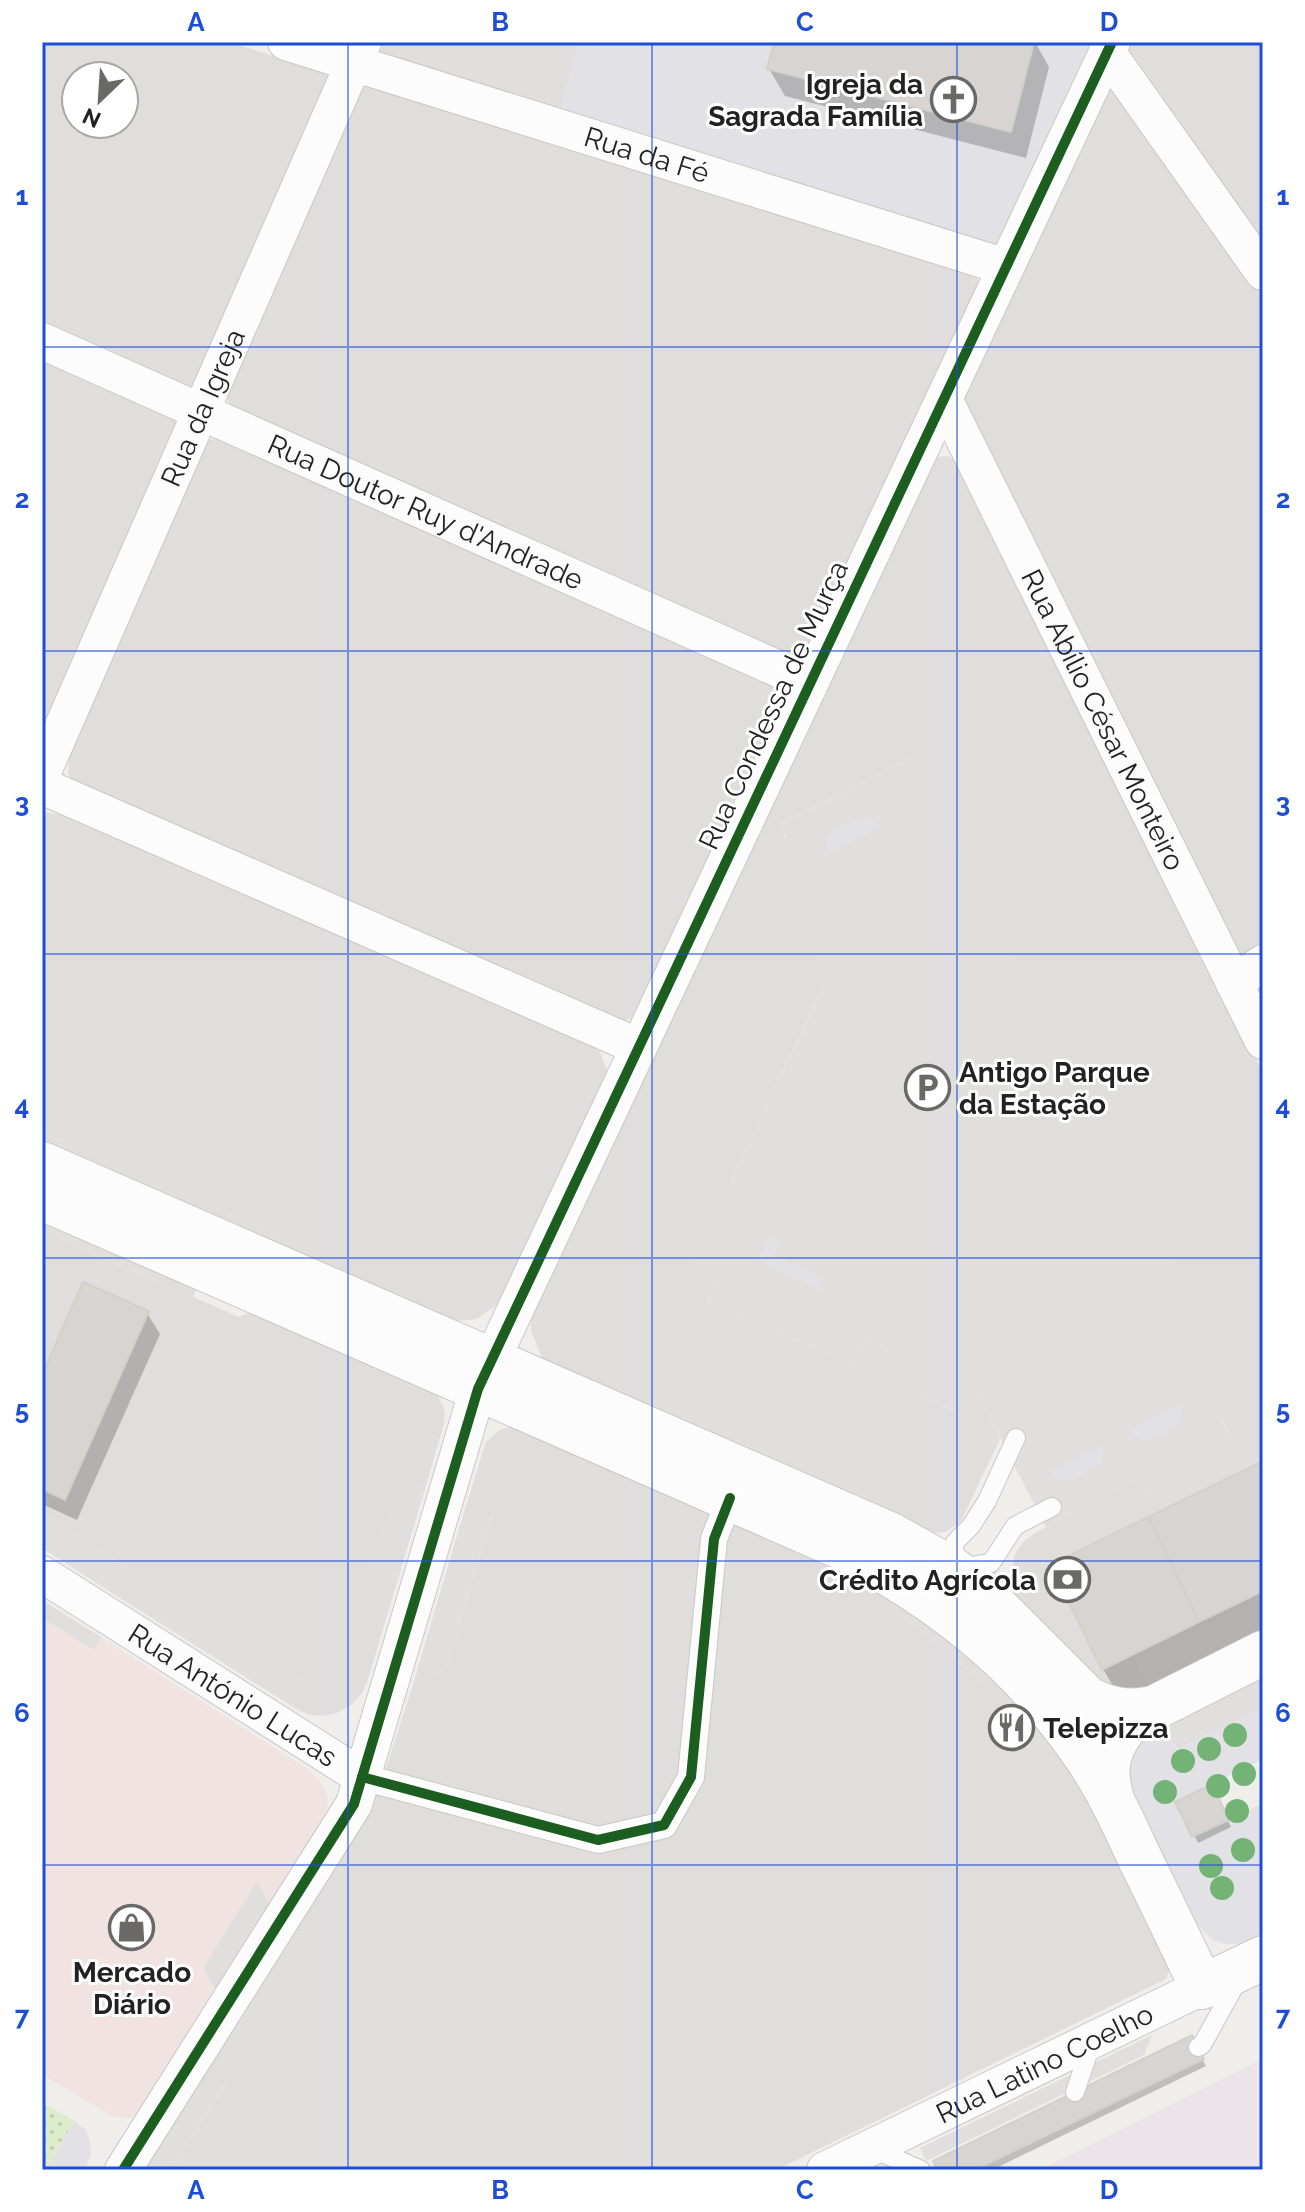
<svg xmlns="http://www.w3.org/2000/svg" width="1305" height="2212" font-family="Raleway,sans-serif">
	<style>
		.residential { fill: #dfdedc; fill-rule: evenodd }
		.commercial { fill: #f1e3e1 }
		.industrial { fill: #ede4e9 }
		.grass { fill: url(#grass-dots) }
		.parking { fill: #e0dfde }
		.plaza { fill: #e2e1e5 }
		.shadow { fill: #0003 }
		.building { fill: #d7d4d2; stroke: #d3d0cc; stroke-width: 2 }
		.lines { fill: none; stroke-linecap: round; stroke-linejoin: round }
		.service-casing { stroke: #c9c8c7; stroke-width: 20 }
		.pedestrian-casing { stroke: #c9c8c7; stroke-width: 28 }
		.minor-casing { stroke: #c9c8c7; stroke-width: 38 }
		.tertiary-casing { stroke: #c9c8c7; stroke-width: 46 }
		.service { stroke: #fdfcfc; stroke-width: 18 }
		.pedestrian { stroke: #fdfcfc; stroke-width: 26 }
		.minor { stroke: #fdfcfc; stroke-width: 36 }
		.tertiary { stroke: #fdfcfc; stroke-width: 44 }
		.cycleway-casing { stroke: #fff; stroke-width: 15 }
		.cycleway { stroke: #1b5e20; stroke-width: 10 }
		.tree { fill: #73b476 }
		.grid { fill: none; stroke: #1d4ed8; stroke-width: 2; stroke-opacity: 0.55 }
		.labels { text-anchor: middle; stroke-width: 6; stroke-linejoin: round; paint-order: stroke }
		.poi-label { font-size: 28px; font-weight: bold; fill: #222; stroke: #fff; text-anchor: end }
		.street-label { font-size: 28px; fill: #222; stroke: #fff }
		.neatline { fill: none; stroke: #1d4ed8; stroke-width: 3 }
		.grid-label { font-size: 26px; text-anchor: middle; font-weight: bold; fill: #1d4ed8 }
	</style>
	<defs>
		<pattern id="grass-dots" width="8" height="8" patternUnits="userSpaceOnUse" patternTransform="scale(2)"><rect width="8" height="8" fill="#ddeccb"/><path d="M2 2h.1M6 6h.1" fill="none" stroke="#bdcaae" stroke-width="1.8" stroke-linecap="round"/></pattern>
	</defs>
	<rect width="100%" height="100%" fill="#f0eeeb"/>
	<g class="residential">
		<path d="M 42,42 L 228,42 L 319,70 L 327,76 L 327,81 L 195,385 L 192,386 L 185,386 L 42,322 ZM 76,76 L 124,76 L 124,124 L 76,124 Z"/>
		<polygon points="1132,42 1263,42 1263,1021 960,408"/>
		<polygon points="364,87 373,88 973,276 980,281 803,657 794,657 230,405 226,396 360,91"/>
		<polygon points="42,360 174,419 177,426 42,736"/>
		<polygon points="216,438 783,690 786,694 637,1016 624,1021 617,1018 72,780 68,774 69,757 204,446 207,441"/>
		<polygon points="945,456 954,458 960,465 1263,1073 1263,1598 1136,1661 1148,1687 1130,1692 1101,1687 1014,1597 1010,1582 1015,1554 1023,1542 1035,1533 1079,1510 1093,1535 1105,1497 1139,1479 1153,1505 1241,1459 910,758 781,824 831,986 824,984 727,1189 754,1202 740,1231 714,1219 719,1276 707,1302 853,1366 866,1340 886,1349 874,1376 961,1414 974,1388 1000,1439 961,1521 946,1532 927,1533 876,1511 881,1498 606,1378 600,1390 549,1365 541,1356 531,1330 531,1317 936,458"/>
		<polygon points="43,812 63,815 591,1045 600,1052 608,1073 499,1304 476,1319 449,1322 334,1274 339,1261 230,1213 224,1227 189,1211 194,1198 42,1131"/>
		<polygon points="42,1231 158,1282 164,1268 199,1284 193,1297 239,1317 258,1309 435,1390 445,1411 444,1423 427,1482 392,1501 350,1647 383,1629 368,1679 362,1693 351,1705 337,1713 322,1716 307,1714 293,1707 308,1683 157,1587 141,1611 120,1598 136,1573 42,1513"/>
		<polygon points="512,1426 888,1591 881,1604 906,1619 974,1675 1014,1718 1043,1755 1055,1747 1093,1808 1170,1968 1166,1979 776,2170 171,2170 225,2085 187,2093 217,2047 333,1914 296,1921 382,1780 412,1688 446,1670 492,1515 458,1532 486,1442 501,1429"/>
	</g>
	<polygon class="commercial" points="42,1618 92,1650 101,1637 306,1768 320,1781 328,1797 326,1822 272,1909 257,1882 203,1967 218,1995 139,2115 131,2118 114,2117 42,2075"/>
	<polygon class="industrial" points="1263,2059 1263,2170 1041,2170"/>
	<polygon class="grass" points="42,2102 74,2121 46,2170 42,2170 42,2153 46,2145 42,2142"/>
	<g class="parking">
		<polygon points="363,42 579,42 557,127 353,63"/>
		<polygon points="910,758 1247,1405 1221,1419 1242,1459 1153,1505 1139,1479 1105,1497 1118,1522 1093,1536 1079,1510 1046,1527 974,1388 962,1414 873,1376 885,1348 866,1340 853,1366 707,1302 719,1276 692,1264 714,1218 740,1230 753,1202 727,1189 825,983 831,985 761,851 787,838 780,825"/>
		<polygon points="42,1131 195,1198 189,1211 42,1147"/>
		<polygon points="230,1213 340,1261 334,1274 224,1227"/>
		<polygon points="42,1215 164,1268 159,1282 42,1231"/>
		<polygon points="606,1377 882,1498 876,1511 600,1390"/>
		<polygon points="427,1482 383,1629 349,1648 392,1501"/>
		<polygon points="42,1513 136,1573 120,1598 42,1548"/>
		<polygon points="492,1514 446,1670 412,1688 458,1532"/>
		<polygon points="157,1586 308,1683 293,1707 141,1611"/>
		<polygon points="888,1591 984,1665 1055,1747 1043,1756 1014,1718 974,1675 906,1619 880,1604"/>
		<polygon points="1263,1598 1263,1631 1148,1687 1136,1661"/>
		<polygon points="42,1600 101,1637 93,1650 42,1618"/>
		<polygon points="1263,1675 1263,1708 1178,1749 1164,1723"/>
		<polygon points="257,1881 272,1909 218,1995 203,1968"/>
		<polygon points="334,1913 255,2038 217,2047 296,1921"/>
		<polygon points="1152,2035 1144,2055 926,2161 920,2148"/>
		<polygon points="225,2084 171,2170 139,2170 187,2093"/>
	</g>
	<g class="plaza">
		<polygon points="579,42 1110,42 1006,267 557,127"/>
		<polygon points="865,817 874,819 880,826 828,853 826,844 829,835 835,829"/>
		<polygon points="769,1237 780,1242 774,1256 816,1274 824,1291 758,1261"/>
		<polygon points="1180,1405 1182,1414 1180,1423 1173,1429 1143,1442 1128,1432"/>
		<polygon points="1103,1445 1102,1462 1074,1479 1065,1481 1057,1479 1050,1472"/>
		<polygon points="1263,1708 1263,1759 1176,1802 1193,1837 1263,1803 1263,1935 1239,1944 1225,1944 1211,1939 1193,1920 1130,1789 1126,1762 1139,1738 1164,1723 1178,1749"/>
		<polygon points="74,2121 85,2129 90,2141 91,2154 86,2166 84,2170 46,2170"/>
	</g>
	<g class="shadow">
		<polygon points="776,42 1035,42 1049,67 1026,158 785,96 769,69"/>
		<polygon points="147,1313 160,1334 77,1520 42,1504 42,1379"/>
		<polygon points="1263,1463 1263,1638 1125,1706 1103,1669 1052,1566"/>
		<polygon points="1215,1793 1231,1827 1198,1843 1178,1803"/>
		<polygon points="1191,2038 1206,2066 992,2170 939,2170"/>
	</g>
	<g class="building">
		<polygon points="774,42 1034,42 1011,132 767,69"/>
		<polygon points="83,1282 149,1311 65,1500 42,1489 42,1375"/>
		<polygon points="1263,1461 1263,1591 1199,1622 1148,1517"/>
		<polygon points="1148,1517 1199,1622 1102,1670 1050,1565"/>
		<polygon points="1212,1784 1229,1820 1192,1837 1175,1802"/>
		<polygon points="1192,2035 1204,2059 975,2170 937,2170 933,2161"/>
	</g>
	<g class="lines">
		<defs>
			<g id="service">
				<polyline points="952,1567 955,1542 971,1526 987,1501 1016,1438"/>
				<polyline points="958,1568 991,1563 1015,1526 1052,1507"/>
				<polyline points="1198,2047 1202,2045 1239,1978"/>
				<polyline points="1075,2092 1092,2042"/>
				<polyline points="871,2148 921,2170"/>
			</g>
			<polyline id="pedestrian" points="362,1777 598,1840 664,1825 691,1777 714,1539 730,1498"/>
			<g id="minor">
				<path id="s1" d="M 286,42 L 1006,267"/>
				<polyline points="1107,52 1263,272"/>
				<path id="s2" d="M 42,341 L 810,683"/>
				<path id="s3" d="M 944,399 L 1263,1041"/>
				<path id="s4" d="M 42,774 L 363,42"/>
				<polyline points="42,786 639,1047"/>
				<polyline points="1234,983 1263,963"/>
				<path id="s5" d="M 42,1574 L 362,1777"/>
				<polyline points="123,2170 354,1804 478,1389 1112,42"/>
				<path id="s6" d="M 825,2170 L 1202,1987"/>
			</g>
			<g id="tertiary">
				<path d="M 42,1164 L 891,1535 L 952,1569 L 979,1590 L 1088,1699 C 1108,1709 1125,1713 1148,1709"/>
				<path d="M 42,1198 L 841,1547 C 941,1599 1023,1663 1087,1758 C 1109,1791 1125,1826 1141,1861 C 1162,1903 1182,1945 1202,1987 L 1263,1958"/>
				<path d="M 1112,1799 C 1102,1767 1109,1743 1132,1719 L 1263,1653"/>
			</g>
		</defs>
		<use href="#service" class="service-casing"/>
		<use href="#pedestrian" class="pedestrian-casing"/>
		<use href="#minor" class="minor-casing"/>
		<use href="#tertiary" class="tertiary-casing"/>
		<use href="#service" class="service"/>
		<use href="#pedestrian" class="pedestrian"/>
		<use href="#minor" class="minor"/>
		<use href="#tertiary" class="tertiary"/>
		<defs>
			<g id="cycleway">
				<polyline points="362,1777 598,1840 664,1825 691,1777 714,1539 730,1498"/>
				<polyline points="123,2170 354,1804 478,1389 1112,42"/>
			</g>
		</defs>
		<use href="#cycleway" class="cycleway-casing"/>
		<use href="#cycleway" class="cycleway"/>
	</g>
	<g class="tree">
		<circle cx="1235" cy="1735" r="12"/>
		<circle cx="1209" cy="1749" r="12"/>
		<circle cx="1183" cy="1761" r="12"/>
		<circle cx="1244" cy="1774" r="12"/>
		<circle cx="1218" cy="1786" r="12"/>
		<circle cx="1165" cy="1792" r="12"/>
		<circle cx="1237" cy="1811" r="12"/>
		<circle cx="1243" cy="1850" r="12"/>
		<circle cx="1211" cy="1866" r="12"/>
		<circle cx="1222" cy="1888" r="12"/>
	</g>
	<path class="grid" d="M 348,42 L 348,2170M 652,42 L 652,2170M 957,42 L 957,2170M 42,347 L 1263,347M 42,651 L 1263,651M 42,954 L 1263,954M 42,1258 L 1263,1258M 42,1561 L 1263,1561M 42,1865 L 1263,1865"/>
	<defs>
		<symbol id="church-ring" viewBox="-11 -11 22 22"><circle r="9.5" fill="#fff" stroke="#6a6968" stroke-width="1.5"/><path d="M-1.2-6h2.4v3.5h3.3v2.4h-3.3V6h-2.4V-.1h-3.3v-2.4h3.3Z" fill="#6a6968"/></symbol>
		<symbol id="parking-ring" viewBox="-11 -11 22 22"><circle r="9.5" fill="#fff" stroke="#6a6968" stroke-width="1.5"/><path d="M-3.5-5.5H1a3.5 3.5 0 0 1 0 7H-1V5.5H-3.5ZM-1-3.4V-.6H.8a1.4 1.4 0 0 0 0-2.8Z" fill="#6a6968"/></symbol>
		<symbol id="bank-ring" viewBox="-11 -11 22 22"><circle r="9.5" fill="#fff" stroke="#6a6968" stroke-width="1.5"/><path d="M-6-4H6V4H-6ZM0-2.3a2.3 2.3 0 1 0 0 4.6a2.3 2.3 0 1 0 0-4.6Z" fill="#6a6968"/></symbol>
		<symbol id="restaurant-ring" viewBox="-11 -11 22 22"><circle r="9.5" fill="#fff" stroke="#6a6968" stroke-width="1.5"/><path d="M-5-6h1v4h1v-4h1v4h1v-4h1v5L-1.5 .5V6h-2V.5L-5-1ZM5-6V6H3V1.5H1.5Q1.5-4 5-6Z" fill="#6a6968"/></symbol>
		<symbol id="shop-ring" viewBox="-11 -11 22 22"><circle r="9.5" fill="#fff" stroke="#6a6968" stroke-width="1.5"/><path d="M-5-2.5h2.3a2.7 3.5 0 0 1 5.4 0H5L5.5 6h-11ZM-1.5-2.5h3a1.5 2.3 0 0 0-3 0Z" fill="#6a6968"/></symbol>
	</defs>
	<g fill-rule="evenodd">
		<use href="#church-ring" x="928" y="74" width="51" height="51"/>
		<use href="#parking-ring" x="902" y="1062" width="51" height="51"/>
		<use href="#bank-ring" x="1042" y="1554" width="51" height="51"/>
		<use href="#restaurant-ring" x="986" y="1702" width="51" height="51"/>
		<use href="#shop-ring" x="106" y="1902" width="51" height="51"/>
	</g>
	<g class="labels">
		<g class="poi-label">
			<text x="923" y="94">Igreja da<tspan x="923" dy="32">Sagrada Família</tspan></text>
			<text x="959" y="1082" text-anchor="start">Antigo Parque<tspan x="959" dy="32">da Estação</tspan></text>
			<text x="1036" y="1590">Crédito Agrícola</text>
			<text x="1043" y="1738" text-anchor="start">Telepizza</text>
			<text x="132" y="1982" text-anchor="middle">Mercado<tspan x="132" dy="32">Diário</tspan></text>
		</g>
		<g class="street-label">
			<text dy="10" stroke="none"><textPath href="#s1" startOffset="378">Rua da Fé</textPath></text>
			<text dy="10" stroke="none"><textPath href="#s4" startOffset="400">Rua da Igreja</textPath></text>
			<text dy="10" stroke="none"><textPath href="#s2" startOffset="420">Rua Doutor Ruy d'Andrade</textPath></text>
			<text transform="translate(773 705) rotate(-65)" y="10">Rua Condessa de Murça</text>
			<text dy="10" stroke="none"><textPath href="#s3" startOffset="358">Rua Abílio César Monteiro</textPath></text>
			<text dy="10" stroke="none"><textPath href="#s5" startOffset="226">Rua António Lucas</textPath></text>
			<text dy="10" stroke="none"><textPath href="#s6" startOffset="244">Rua Latino Coelho</textPath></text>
		</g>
	</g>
	<rect width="1305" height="2212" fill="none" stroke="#ffffff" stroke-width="88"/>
	<g transform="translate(100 100) rotate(205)"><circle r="38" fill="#ffffff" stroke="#a7a7a7" stroke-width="2"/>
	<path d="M0-6L14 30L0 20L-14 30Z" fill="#6a6968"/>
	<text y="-12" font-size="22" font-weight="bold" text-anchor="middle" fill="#222222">N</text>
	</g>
	<rect x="44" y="44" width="1217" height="2124" class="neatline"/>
	<g class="grid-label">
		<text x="196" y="31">A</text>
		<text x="500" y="31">B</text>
		<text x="805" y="31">C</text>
		<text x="1109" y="31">D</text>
		<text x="22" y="205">1</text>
		<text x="1283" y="205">1</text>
		<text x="22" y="508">2</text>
		<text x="1283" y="508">2</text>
		<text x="22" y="812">3</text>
		<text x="1283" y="812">3</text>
		<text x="22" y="1115">4</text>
		<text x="1283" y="1115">4</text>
		<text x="22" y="1419">5</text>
		<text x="1283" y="1419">5</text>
		<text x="22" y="1722">6</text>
		<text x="1283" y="1722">6</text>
		<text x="22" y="2025">7</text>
		<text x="1283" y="2025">7</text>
		<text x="196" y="2199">A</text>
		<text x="500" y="2199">B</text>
		<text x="805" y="2199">C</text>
		<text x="1109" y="2199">D</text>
	</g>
</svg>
